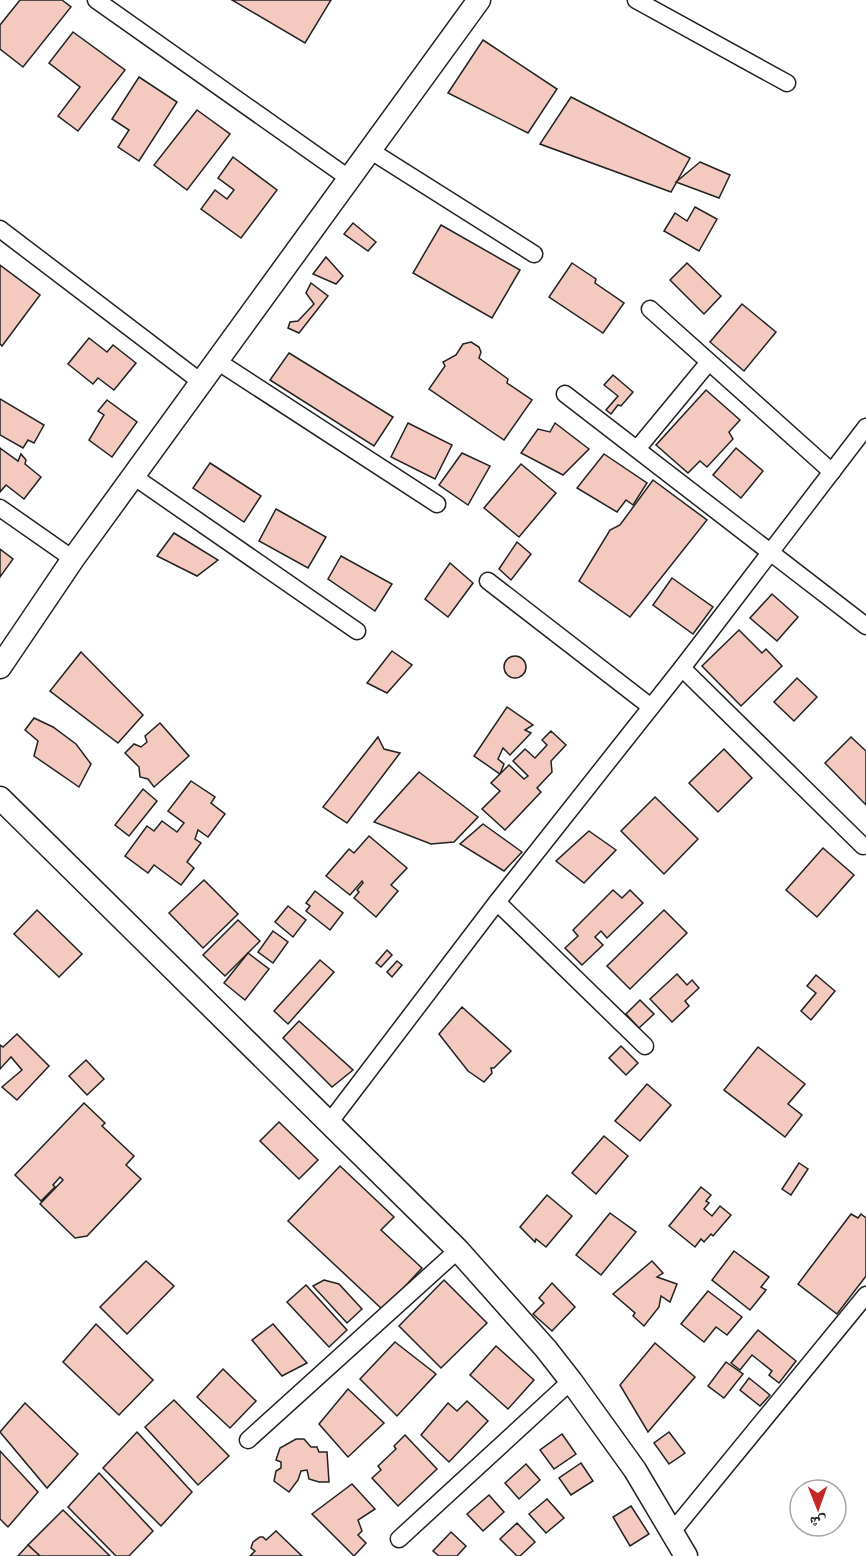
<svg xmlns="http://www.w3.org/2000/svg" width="866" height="1556" font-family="Lora,'Noto Naskh Arabic',serif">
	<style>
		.building { fill: #f3c9c0; stroke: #222; stroke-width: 1.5 }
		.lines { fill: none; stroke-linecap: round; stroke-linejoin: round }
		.street-casing { stroke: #222; stroke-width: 19 }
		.secondary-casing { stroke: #222; stroke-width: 25 }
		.street { stroke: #fff; stroke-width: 16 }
		.secondary { stroke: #fff; stroke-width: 22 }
	</style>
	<rect width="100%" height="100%" fill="#fff"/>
	<g class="building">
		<polygon points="20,0 62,0 71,7 23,67 0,49 0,25"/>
		<polygon points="232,0 331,0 305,43"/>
		<polygon points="73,32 125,70 78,131 58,116 80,87 49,63"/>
		<polygon points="483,40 557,89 528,133 448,93"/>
		<polygon points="139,77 177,102 139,161 118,147 129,130 112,119"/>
		<polygon points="571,97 690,158 671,192 540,144"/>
		<polygon points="197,110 230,134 187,190 154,165"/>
		<polygon points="233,157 277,190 241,238 201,209 215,190 227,199 234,190 218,178"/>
		<polygon points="700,162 730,175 719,198 676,182"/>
		<polygon points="695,207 717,219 699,251 664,231 675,213 687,221"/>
		<polygon points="353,223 376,242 368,251 344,234"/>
		<polygon points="441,225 520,270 492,318 413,273"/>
		<polygon points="326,257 343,276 336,284 313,274"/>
		<polygon points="572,263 596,279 595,283 624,303 603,333 549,297"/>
		<polygon points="687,263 721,296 704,314 670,280"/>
		<polygon points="0,265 40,295 2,346 0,344"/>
		<polygon points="311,283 328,296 299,333 288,328 290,322 298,321 314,304 306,293"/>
		<polygon points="742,304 776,332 744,371 710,342"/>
		<polygon points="89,338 107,352 113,345 136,363 114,390 98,378 93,384 68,364"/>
		<polygon points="471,342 479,347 481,352 479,358 508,379 507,383 532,400 504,440 429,389 445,366 443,362 456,355 463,344"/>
		<polygon points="289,353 393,417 374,446 270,380"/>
		<polygon points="613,375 633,392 621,406 618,405 611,414 606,410 618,396 604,385"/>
		<polygon points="706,390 740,420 729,432 733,439 707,467 700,461 688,473 656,445"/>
		<polygon points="0,399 44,425 34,443 28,440 23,448 0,435"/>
		<polygon points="107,400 137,422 112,457 89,440 104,415 98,411"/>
		<polygon points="408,423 452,445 435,479 391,457"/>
		<polygon points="555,423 589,449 563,475 521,453 538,429 550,432"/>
		<polygon points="0,448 18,461 21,454 26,460 25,464 41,477 24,499 6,485 0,492"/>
		<polygon points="736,448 763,471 741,498 713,475"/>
		<polygon points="462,453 490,466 468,505 439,485"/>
		<polygon points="604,454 647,483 633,505 626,500 617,512 577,488"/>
		<polygon points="210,463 261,496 244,522 193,488"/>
		<polygon points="521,464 556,493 519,537 484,508"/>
		<polygon points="653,480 707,520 630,617 579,581 610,530 620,525"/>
		<polygon points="276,509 326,537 308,568 259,541"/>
		<polygon points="174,533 218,560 197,576 157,556"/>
		<polygon points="517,542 531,554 511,580 499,569"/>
		<polygon points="0,549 13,559 0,577"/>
		<polygon points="341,556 392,584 375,611 328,579"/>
		<polygon points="450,563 473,583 448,617 425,599"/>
		<polygon points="672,578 713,607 693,634 653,605"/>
		<polygon points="772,594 798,617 777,641 750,618"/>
		<polygon points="739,630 762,653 766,649 782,666 741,706 702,666"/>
		<polygon points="392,651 412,665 387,693 367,683"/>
		<polygon points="81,652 143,715 118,743 50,691"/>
		<circle cx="515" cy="667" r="11"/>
		<polygon points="797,678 817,697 794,721 774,702"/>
		<polygon points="507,707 533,725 525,730 531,733 510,755 503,748 498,759 504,764 500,774 474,756"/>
		<polygon points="34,718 53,727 76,744 91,764 79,787 34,756 38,741 25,730"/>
		<polygon points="160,723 189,756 154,787 148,779 140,777 139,767 125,753 134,744 141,747 147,742 145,736"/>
		<polygon points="551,731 566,745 551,761 552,772 537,788 541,792 505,830 482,809 500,791 491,783 509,765 524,779 528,776 513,761 525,749 535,758 547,745 542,740"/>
		<polygon points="378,737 384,749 400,753 347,823 323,807"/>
		<polygon points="851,737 866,751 866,805 825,763"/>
		<polygon points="724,749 752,778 718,812 689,783"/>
		<polygon points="419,772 478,817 454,842 431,844 374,822"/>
		<polygon points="191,781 215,797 211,803 225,814 208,837 198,830 195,839 201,843 187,862 194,868 181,885 154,865 148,873 125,856 147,826 154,831 162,821 177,832 184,823 168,811"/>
		<polygon points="143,789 157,801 129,836 115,825"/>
		<polygon points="655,797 698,839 664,874 621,831"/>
		<polygon points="483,824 522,852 504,871 460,844"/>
		<polygon points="589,831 616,850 584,883 556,861"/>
		<polygon points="369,836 407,868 391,885 398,891 376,917 354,898 359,892 357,890 363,883 362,881 350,895 326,876 349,849 354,853"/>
		<polygon points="823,848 854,875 817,917 786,890"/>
		<polygon points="204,880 238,914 203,948 169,913"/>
		<polygon points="613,890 622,898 630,890 643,903 607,938 601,931 595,937 603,945 582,965 565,948 578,936 573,930"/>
		<polygon points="315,891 343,913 330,930 306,911 310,906 306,903"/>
		<polygon points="288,906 306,920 293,937 275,922"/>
		<polygon points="37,910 82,954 59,977 14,934"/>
		<polygon points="664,910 687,933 630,989 607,966"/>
		<polygon points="238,920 260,941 225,976 203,955"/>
		<polygon points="273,931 288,942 273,963 258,952"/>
		<polygon points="387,950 392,955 381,967 376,963"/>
		<polygon points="248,953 269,969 245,1000 224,983"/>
		<polygon points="320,960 334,972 288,1024 274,1011"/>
		<polygon points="397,961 402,965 392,977 387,972"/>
		<polygon points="677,974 687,985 692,980 699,988 685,1001 689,1006 672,1022 650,999"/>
		<polygon points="816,975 835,991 811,1020 801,1011 816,993 807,986"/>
		<polygon points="640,1000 654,1014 639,1028 626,1014"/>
		<polygon points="462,1007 511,1051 494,1068 491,1068 492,1073 484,1082 468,1071 439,1034"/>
		<polygon points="299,1021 353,1070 332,1087 283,1038"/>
		<polygon points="17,1034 49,1066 17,1100 2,1087 22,1070 11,1057 0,1069 0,1045 3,1047"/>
		<polygon points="621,1046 638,1063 626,1075 609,1058"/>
		<polygon points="758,1047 805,1084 788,1104 802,1115 785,1137 724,1090"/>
		<polygon points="86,1060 104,1079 87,1095 69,1076"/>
		<polygon points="647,1084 671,1105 640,1141 615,1121"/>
		<polygon points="84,1103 105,1123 102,1126 134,1156 126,1165 141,1179 87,1236 75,1238 40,1204 63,1180 60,1177 53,1185 55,1187 41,1201 15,1175"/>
		<polygon points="279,1122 318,1160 299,1179 260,1141"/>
		<polygon points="604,1136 628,1156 596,1194 572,1173"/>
		<polygon points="799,1163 808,1169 791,1195 782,1189"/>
		<polygon points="340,1166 394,1217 381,1230 422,1268 383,1310 288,1221"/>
		<polygon points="701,1187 711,1195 706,1201 709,1203 704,1209 712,1216 720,1206 731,1215 713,1236 711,1234 704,1242 701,1239 695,1247 669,1226"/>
		<polygon points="547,1195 572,1216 546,1247 536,1239 535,1242 520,1227"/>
		<polygon points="610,1213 636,1232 601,1275 576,1255"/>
		<polygon points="851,1214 858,1218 861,1214 866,1218 866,1276 837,1314 798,1284"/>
		<polygon points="734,1251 769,1277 761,1287 766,1290 750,1310 712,1280"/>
		<polygon points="146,1261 174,1286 127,1334 100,1307"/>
		<polygon points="652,1261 663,1273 657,1277 677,1284 670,1302 661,1296 659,1307 644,1326 633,1316 635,1313 613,1294"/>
		<polygon points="324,1280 339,1284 362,1309 347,1323 313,1286"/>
		<polygon points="444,1280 487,1323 441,1368 399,1326"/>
		<polygon points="552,1283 575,1307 552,1331 533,1314 544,1303 539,1298"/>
		<polygon points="306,1285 347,1330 329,1347 287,1302"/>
		<polygon points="708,1291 742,1317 727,1335 716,1327 704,1342 681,1324"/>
		<polygon points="96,1324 153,1380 119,1415 63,1362"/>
		<polygon points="273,1324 307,1363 282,1376 252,1340"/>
		<polygon points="758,1330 796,1361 779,1383 769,1375 772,1371 752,1355 740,1370 731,1363"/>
		<polygon points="395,1342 436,1374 397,1416 360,1379"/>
		<polygon points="655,1343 695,1377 648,1432 620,1385"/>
		<polygon points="496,1346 534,1380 508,1409 470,1375"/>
		<polygon points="726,1362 743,1374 724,1398 708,1386"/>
		<polygon points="223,1369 256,1401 230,1428 197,1397"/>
		<polygon points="749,1378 770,1395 760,1406 740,1390"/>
		<polygon points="348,1389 384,1423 348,1457 319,1424"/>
		<polygon points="174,1400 229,1456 198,1485 145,1427"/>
		<polygon points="467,1401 488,1421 449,1462 421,1435 448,1403 457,1411"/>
		<polygon points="25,1403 78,1454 47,1488 0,1432"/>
		<polygon points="137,1432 192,1492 161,1526 103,1468"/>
		<polygon points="669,1432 685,1453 669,1464 654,1443"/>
		<polygon points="562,1434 576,1454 554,1469 540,1450"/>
		<polygon points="405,1435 437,1469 398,1506 372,1478 381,1470 378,1466 396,1449 394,1446"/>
		<polygon points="296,1439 304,1439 311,1447 317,1447 319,1452 327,1452 329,1482 319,1482 309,1479 307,1470 301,1471 298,1480 289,1492 274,1481 276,1471 281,1468 281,1462 276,1460 280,1448"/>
		<polygon points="0,1451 38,1492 8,1527 0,1519"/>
		<polygon points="581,1463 593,1481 571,1495 559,1478"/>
		<polygon points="526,1464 540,1480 519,1499 505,1483"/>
		<polygon points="99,1473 153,1531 129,1556 116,1556 68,1507"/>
		<polygon points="352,1484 375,1509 358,1520 362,1531 358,1535 366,1543 354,1556 312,1514"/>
		<polygon points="489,1495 504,1512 483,1531 467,1514"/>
		<polygon points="547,1499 564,1518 546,1533 529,1514"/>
		<polygon points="631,1506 649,1534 630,1546 613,1517"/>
		<polygon points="63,1510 110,1556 40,1556 28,1545"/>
		<polygon points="517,1523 535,1542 520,1556 517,1556 500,1539"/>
		<polygon points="276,1531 302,1556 250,1556 255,1551 251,1548 253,1542 260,1537 263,1537 266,1540"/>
		<polygon points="451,1532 466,1546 457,1556 439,1556 433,1551"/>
		<polygon points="28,1545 40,1556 18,1556"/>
	</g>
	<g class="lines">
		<defs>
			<g id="street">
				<polyline points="96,0 350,179"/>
				<polyline points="636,0 787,83"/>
				<polyline points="371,151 534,254"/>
				<polyline points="0,229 201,382"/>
				<polyline points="650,309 832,472"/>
				<polyline points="217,361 437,504"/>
				<polyline points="565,394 866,626"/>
				<polyline points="637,449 709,362"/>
				<polyline points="133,476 357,631"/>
				<polyline points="0,508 73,559"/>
				<polyline points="488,581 651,707"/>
				<polyline points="682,668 863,846"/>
				<polyline points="497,902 645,1046"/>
				<polyline points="329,1123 497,902 682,668 866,427"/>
				<polyline points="248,1440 458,1250"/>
				<polyline points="671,1533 866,1295"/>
				<polyline points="399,1539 571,1381"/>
			</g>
			<g id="secondary">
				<polyline points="0,667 73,559 479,0"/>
				<polyline points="0,798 458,1250 546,1349 571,1381 635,1470 686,1556"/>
			</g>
		</defs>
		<use href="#street" class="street-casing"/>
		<use href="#secondary" class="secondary-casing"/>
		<use href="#street" class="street"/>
		<use href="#secondary" class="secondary"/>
	</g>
	<g transform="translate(818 1508) rotate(179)"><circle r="28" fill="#ffffff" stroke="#a7a7a7" stroke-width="1.5"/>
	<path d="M0-4.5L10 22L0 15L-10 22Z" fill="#c62828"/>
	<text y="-9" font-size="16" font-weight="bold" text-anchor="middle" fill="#222222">ش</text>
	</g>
</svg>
